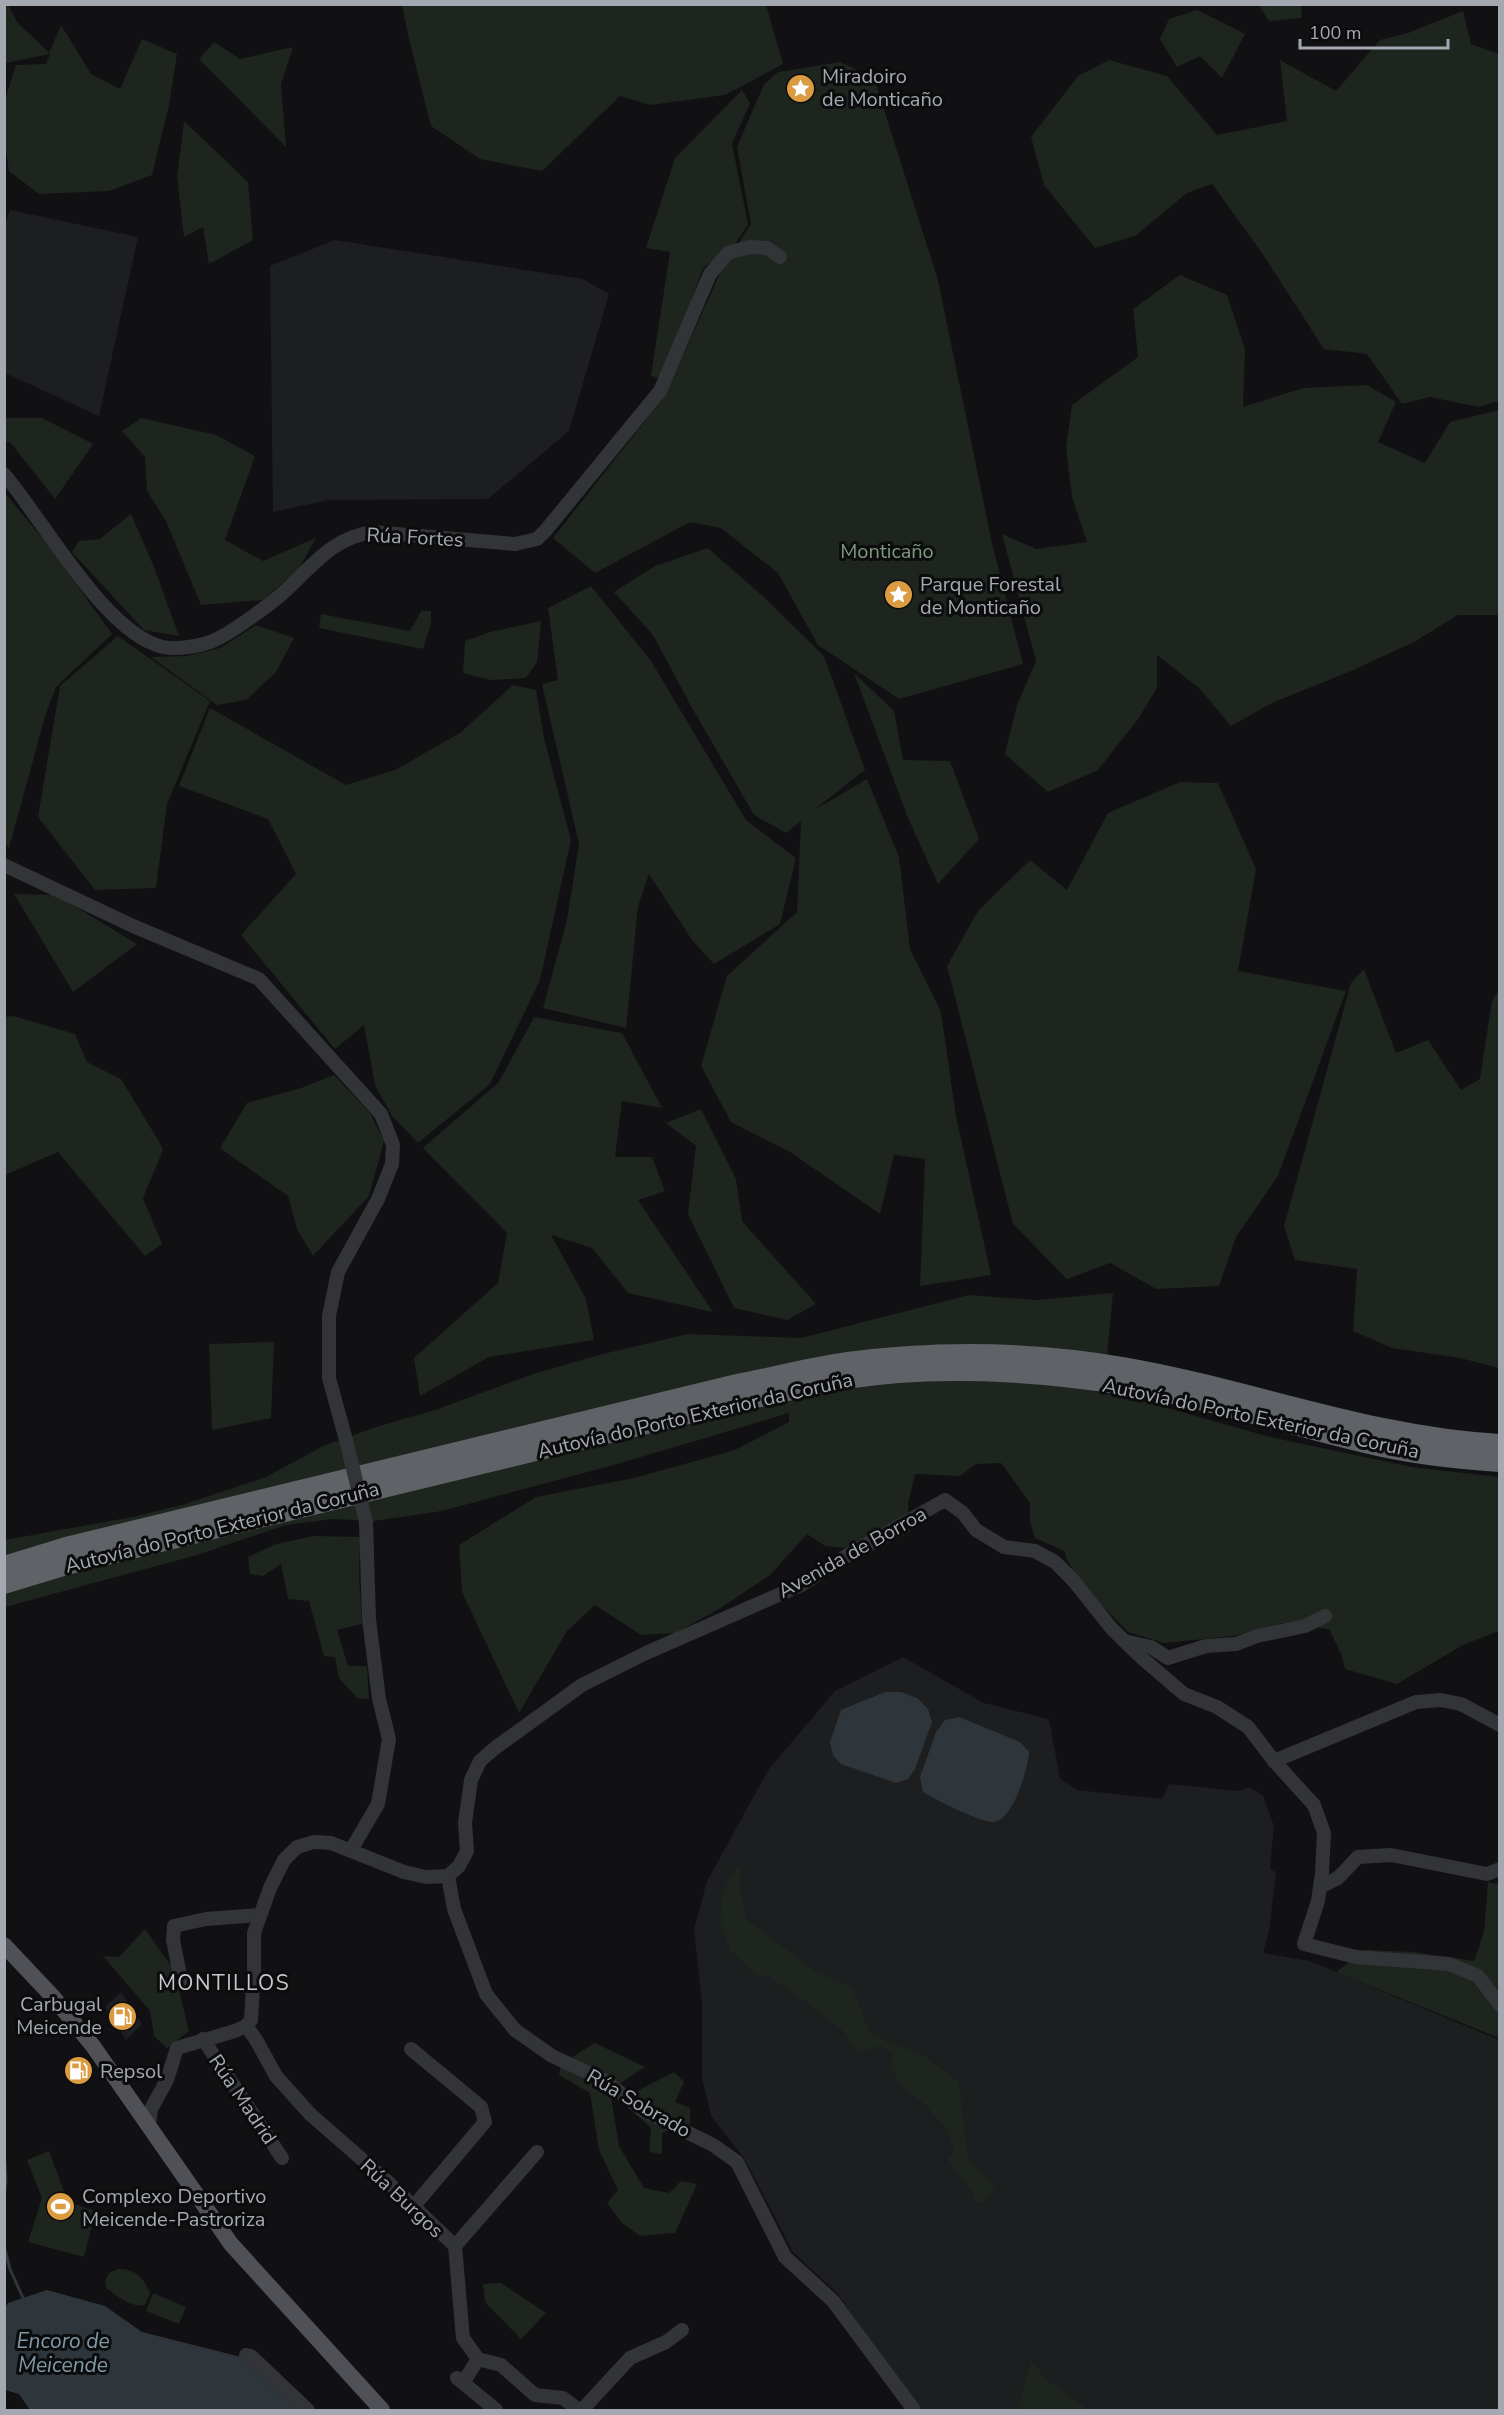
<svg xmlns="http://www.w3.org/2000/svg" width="1504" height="2415" font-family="'Nunito Sans',sans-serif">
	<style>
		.built { fill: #1d1e1f }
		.green { fill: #1e241e }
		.water { fill: #2e363b }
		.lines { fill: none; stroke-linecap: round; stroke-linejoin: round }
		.stream { stroke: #2e363b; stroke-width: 3 }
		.minor { stroke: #333437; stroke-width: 14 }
		.major { stroke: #4f5156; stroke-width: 16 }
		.highway { stroke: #5f6267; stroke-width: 20 }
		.minor-bridge { stroke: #333437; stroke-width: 14 }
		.labels { text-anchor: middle; stroke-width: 6; stroke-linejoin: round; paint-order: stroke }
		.poi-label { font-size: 20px; fill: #a4a9b1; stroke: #0c0c0d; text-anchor: start }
		.street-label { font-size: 20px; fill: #a4a9b1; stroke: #0c0c0d }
		.park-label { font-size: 20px; fill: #7e9a7d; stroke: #0c0c0d }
		.neighbourhood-label { font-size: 21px; letter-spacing: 1.5px; fill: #c5c8ce; stroke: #0c0c0d }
		.water-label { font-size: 21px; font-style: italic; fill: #7f99a9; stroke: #0c0c0d }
	</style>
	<rect width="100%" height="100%" fill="#111113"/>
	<g class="built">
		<polygon points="10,210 138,237 99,416 5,373 4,227"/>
		<polygon points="335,240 583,279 609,294 569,431 488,499 329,500 273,512 270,266"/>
		<polygon points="903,1657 984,1703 1049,1719 1060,1779 1077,1790 1162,1799 1169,1784 1239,1791 1250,1787 1263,1796 1274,1826 1270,1868 1276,1873 1269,1932 1263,1953 1310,1961 1499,2040 1499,2410 918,2410 838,2294 793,2252 744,2158 711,2116 702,2078 702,2004 694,1929 707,1881 769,1769 835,1691"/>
		<polygon points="121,1992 142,2024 126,2040 105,2007"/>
	</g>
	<g class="green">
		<polygon points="5,4 8,5 17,22 49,53 61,25 91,74 120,89 142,39 177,54 169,105 152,175 109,191 39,194 9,171 5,142 5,100 16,65 46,64 50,54 6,63 5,65"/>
		<polygon points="402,5 766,5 783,64 725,95 650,105 620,96 542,171 480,159 431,126 409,39"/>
		<polygon points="1259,5 1301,5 1302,18 1269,21"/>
		<polygon points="1197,10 1245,34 1222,78 1200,56 1177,67 1160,39 1169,19"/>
		<polygon points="1463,11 1471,44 1499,54 1499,401 1478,407 1430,397 1402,404 1367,354 1324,349 1262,253 1212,184 1187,193 1135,236 1095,248 1044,185 1031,137 1078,76 1109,60 1167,76 1217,135 1287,121 1280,60 1336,91 1380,40 1408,33"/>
		<polygon points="214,42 240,59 293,47 281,84 286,147 199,59"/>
		<polygon points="840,62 874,78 938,280 992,543 1023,664 899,699 818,645 778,573 721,528 690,522 595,573 553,538 664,397 722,269 751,224 737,147 764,84 778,72"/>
		<polygon points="742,90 750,103 732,144 748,224 734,246 703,268 663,379 651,376 670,252 646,248 675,158"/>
		<polygon points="184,121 248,182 253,240 209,264 203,227 184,237 177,177"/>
		<polygon points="1180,275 1227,295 1245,349 1243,407 1303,388 1367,385 1396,402 1378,442 1425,463 1450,422 1499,410 1499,615 1458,615 1414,642 1351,671 1274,702 1231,726 1200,689 1157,655 1157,688 1138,719 1098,770 1048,792 1005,754 1017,705 1036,661 1002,534 1036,549 1087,542 1072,497 1066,447 1072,405 1138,357 1133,309"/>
		<polygon points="5,418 42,418 93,444 55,499 10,442 5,441"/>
		<polygon points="141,418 216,435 255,456 225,540 263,561 316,538 299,569 263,600 201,605 166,521 147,491 145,457 122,431"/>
		<polygon points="4,492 48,545 112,634 56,687 46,713 9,848 4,841"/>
		<polygon points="131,514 154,567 179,636 144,630 72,552 79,541 100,539"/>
		<polygon points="708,548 767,600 824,656 865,770 814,810 867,779 899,857 910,949 941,1012 956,1116 991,1275 920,1286 925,1159 894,1155 880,1214 790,1152 731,1122 701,1066 727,976 797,912 801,821 786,833 754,815 691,706 653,635 614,592 655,566"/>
		<polygon points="591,586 651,661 746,820 796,858 780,924 714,964 692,940 649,874 638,906 626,1028 543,1008 567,920 579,844 542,684 558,680 548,608"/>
		<polygon points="421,611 431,611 431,624 423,649 319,628 321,614 410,631"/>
		<polygon points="541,621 537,662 526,678 490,680 463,673 465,641 490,632"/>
		<polygon points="256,625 294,638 276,672 246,700 217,705 151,657 187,656 220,648"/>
		<polygon points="118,636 210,701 167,804 156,888 95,890 38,817 60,686"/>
		<polygon points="854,673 894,711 903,760 950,761 979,839 938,884 908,818"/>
		<polygon points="513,685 536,690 544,738 571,840 540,980 490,1084 418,1143 392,1116 375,1085 364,1025 335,1049 241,935 296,874 268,819 179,786 210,708 346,785 395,770 460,733"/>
		<polygon points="1180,782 1218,783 1256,869 1238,971 1346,991 1278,1176 1236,1237 1219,1286 1156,1289 1110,1263 1067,1279 1013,1224 947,966 978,911 1030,860 1067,890 1108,813"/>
		<polygon points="14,894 56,895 137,944 73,992"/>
		<polygon points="1364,969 1396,1053 1428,1040 1461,1090 1480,1079 1492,1001 1499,990 1499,1368 1460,1358 1392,1348 1353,1331 1357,1269 1295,1260 1284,1226 1351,983"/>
		<polygon points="13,1016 75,1034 87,1062 121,1079 158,1140 163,1150 143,1198 162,1244 145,1256 58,1152 5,1175 5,1017"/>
		<polygon points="534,1017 622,1033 662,1108 622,1101 615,1157 652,1157 665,1191 638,1200 713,1312 628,1293 592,1248 551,1235 586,1299 594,1340 489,1357 420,1396 414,1358 498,1283 507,1233 423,1148 499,1082"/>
		<polygon points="334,1075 370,1113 384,1141 369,1196 313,1256 297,1229 288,1196 220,1148 247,1103 301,1088"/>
		<polygon points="701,1109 736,1179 742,1221 816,1304 787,1320 734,1308 688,1214 696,1146 666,1123"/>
		<polygon points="1113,1293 1107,1357 1093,1391 1136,1399 1270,1437 1412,1467 1499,1477 1499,1631 1463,1645 1397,1684 1345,1669 1342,1656 1329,1629 1282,1623 1234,1636 1164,1643 1128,1632 1089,1592 1068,1562 1064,1551 1035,1538 1030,1521 1030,1503 1001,1463 976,1464 960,1476 915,1474 908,1504 910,1532 873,1551 825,1546 807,1534 770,1575 719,1609 675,1633 641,1635 595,1605 567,1631 519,1713 462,1592 459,1545 536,1497 634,1478 735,1450 789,1422 789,1413 614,1465 442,1511 374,1521 333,1519 286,1525 197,1555 5,1607 5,1540 132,1517 182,1505 266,1477 323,1446 376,1427 435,1410 536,1373 603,1354 688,1334 801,1338 969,1295 1036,1300"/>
		<polygon points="274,1342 271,1418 212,1430 209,1344"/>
		<polygon points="314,1536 360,1537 359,1575 362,1624 337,1630 348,1666 367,1666 369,1699 357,1698 339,1678 335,1657 324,1656 309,1601 288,1599 281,1564 263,1576 250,1574 248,1557 276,1544"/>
		<polygon points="736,1867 742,1869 739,1882 747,1920 815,1971 852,1987 871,2035 923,2055 959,2082 968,2158 995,2188 985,2202 976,2203 970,2189 947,2159 955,2152 944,2126 924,2104 901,2086 890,2066 893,2054 879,2046 858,2054 844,2032 803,2000 768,1976 756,1975 730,1950 720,1924 722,1893"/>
		<polygon points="1488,1882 1499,1884 1499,2038 1336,1972 1366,1950 1414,1952 1474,1961 1484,1932"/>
		<polygon points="145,1929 174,1970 189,2031 167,2048 154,2036 150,2011 103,1956 119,1957"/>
		<polygon points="595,2043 645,2067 610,2090 619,2146 644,2188 669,2193 681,2181 697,2184 675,2233 640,2236 622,2223 607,2203 618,2190 599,2150 590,2093 559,2075 561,2064"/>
		<polygon points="674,2072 684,2082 675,2102 690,2108 690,2124 662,2133 662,2154 649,2152 651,2128 620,2100"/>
		<polygon points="49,2151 68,2202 96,2211 84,2257 28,2242 42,2198 27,2160"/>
		<path d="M 118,2269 C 136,2269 143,2277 150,2293 L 145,2305 C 130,2308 118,2296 106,2288 L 105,2281 L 109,2273 Z"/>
		<polygon points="501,2283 546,2313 521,2339 485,2302 483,2284"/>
		<polygon points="153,2293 186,2307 179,2324 146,2311"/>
		<polygon points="1031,2361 1048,2381 1090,2410 1017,2410"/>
	</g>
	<g class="water">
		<polygon points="885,1692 901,1692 917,1698 928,1709 932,1722 915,1769 908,1779 896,1783 841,1764 833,1755 830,1742 841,1710"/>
		<path d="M 959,1717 L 1020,1742 L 1029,1752 C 1028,1768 1013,1823 992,1822 C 980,1822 934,1799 923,1792 L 920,1777 L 936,1732 L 945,1720 Z"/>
		<polygon points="47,2290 105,2306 142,2332 245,2358 299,2410 30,2410 19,2394 5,2390 4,2310 8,2303"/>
	</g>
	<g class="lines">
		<g class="stream">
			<polyline points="4,2151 6,2180 4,2196"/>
			<polyline points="4,2246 10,2269 23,2298"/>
		</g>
		<g class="minor">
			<path d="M 4,474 C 42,518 105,634 163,647 C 178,650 203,646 217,639 C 232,632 271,604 284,592 C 313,566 331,538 373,532 L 515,544 L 537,539 L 546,530 L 660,391 L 710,274 L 728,253 L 749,247 L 767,248 L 780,257"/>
			<polyline points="4,865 133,926 259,979 381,1114 393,1145 392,1164 378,1199 338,1272 329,1316 329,1378 346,1440"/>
			<polyline points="1124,1641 1151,1647 1168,1658 1206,1646 1236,1644 1257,1636 1305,1626 1325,1616"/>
			<polyline points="1274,1761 1416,1702 1441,1700 1461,1704 1500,1725"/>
			<polyline points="351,1850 378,1804 389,1739 379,1699 369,1619 366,1522"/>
			<polyline points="448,1876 454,1909 486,1994 515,2030 552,2056 604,2080 644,2111 713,2145 737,2162 785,2257 833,2301 914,2410"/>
			<polyline points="1320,1887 1338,1878 1358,1857 1391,1855 1487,1874 1500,1869"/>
			<polyline points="181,1980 173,1940 174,1926 206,1919 259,1915"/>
			<polyline points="246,2026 255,2038 276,2076 310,2114 389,2183 455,2246 463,2338 478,2359 501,2365 535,2395 563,2398 579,2410"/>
			<polyline points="203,2039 282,2158"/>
			<polyline points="411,2049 481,2107 485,2122 413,2207"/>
			<polyline points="149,2124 151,2109 167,2080 177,2048 235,2031 246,2026 251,2020 254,1970 254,1933 270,1888 284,1860 297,1847 314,1842 331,1843 404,1872 426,1877 448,1876 459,1866 467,1851 465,1823 471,1780 480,1761 495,1748 582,1685 646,1653 801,1585 851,1553 945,1500 963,1513 976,1530 1004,1547 1035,1551 1055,1562 1073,1580 1112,1629 1143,1659 1184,1694 1217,1707 1248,1727 1274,1761 1314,1805 1324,1833 1322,1873 1318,1901 1304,1944 1356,1957 1449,1964 1478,1976 1500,2005"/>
			<polyline points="455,2246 537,2152"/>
			<polyline points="246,2355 251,2356 308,2410"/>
			<polyline points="457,2378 496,2410"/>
			<polyline points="463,2383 478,2359"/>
			<polyline points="582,2410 630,2358 666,2342 682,2330"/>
		</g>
		<polyline class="major" points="4,1945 54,1998 93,2046 231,2244 382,2410"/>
		<g class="highway">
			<path d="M 4,1566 L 66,1547 L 737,1384 C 774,1377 811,1367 848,1362 C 939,1350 1034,1352 1123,1367 C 1251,1389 1369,1437 1500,1444"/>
			<path d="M 4,1584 L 70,1564 L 741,1401 C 776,1394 812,1385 847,1379 C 932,1365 1034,1371 1118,1384 C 1202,1396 1283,1424 1365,1443 C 1409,1454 1454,1459 1500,1462"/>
		</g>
		<polyline class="minor-bridge" points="346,1440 366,1522"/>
	</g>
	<defs>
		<symbol id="sight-disc" viewBox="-11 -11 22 22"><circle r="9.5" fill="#da9b41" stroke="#0c0c0d"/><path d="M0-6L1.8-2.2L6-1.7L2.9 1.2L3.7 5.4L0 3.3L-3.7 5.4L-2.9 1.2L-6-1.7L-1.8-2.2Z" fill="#fff"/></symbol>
		<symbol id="fuel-disc" viewBox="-11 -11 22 22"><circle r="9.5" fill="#da9b41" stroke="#0c0c0d"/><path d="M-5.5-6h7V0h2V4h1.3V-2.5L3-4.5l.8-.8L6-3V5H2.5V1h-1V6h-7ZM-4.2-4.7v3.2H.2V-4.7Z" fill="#fff"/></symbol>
		<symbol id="stadium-disc" viewBox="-11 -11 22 22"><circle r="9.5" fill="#da9b41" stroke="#0c0c0d"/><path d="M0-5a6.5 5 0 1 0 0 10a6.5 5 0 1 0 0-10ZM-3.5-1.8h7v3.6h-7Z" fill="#fff"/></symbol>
	</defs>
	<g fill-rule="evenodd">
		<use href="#sight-disc" x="784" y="72" width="33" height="33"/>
		<use href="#sight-disc" x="882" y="578" width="33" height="33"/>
		<use href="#fuel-disc" x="106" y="2000" width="33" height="33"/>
		<use href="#fuel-disc" x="62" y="2054" width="33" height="33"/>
		<use href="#stadium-disc" x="44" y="2190" width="33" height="33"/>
	</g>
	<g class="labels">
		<g class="poi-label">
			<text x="822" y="83">Miradoiro<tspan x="822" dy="23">de Monticaño</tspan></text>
			<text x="920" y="591">Parque Forestal<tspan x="920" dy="23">de Monticaño</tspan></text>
			<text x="102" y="2011" text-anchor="end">Carbugal<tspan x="102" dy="23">Meicende</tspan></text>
			<text x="100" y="2078">Repsol</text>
			<text x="82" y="2203">Complexo Deportivo<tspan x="82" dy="23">Meicende-Pastroriza</tspan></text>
		</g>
		<g class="street-label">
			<text transform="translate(415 537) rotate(3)" y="7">Rúa Fortes</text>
			<text transform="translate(695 1415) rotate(-13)" y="7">Autovía do Porto Exterior da Coruña</text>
			<text transform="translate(1261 1418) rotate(12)" y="7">Autovía do Porto Exterior da Coruña</text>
			<text transform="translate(222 1527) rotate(-14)" y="7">Autovía do Porto Exterior da Coruña</text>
			<text transform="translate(852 1552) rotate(-29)" y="7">Avenida de Borroa</text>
			<text transform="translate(243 2099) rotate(56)" y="7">Rúa Madrid</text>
			<text transform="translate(639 2103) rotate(30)" y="7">Rúa Sobrado</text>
			<text transform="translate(402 2198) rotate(43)" y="7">Rúa Burgos</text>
		</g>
		<g class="park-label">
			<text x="887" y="558">Monticaño</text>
		</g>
		<g class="neighbourhood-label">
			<text x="224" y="1990">MONTILLOS</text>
		</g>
		<g class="water-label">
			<text x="63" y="2348">Encoro de<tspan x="63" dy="24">Meicende</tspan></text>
		</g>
	</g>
	<rect width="1504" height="2415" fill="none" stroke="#a4a9b1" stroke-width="12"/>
	<path d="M1300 39v9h148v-9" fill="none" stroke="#a4a9b1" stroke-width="3"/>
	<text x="1309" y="39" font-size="18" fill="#a4a9b1" stroke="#0c0c0d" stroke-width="4.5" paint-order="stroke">100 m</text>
</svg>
